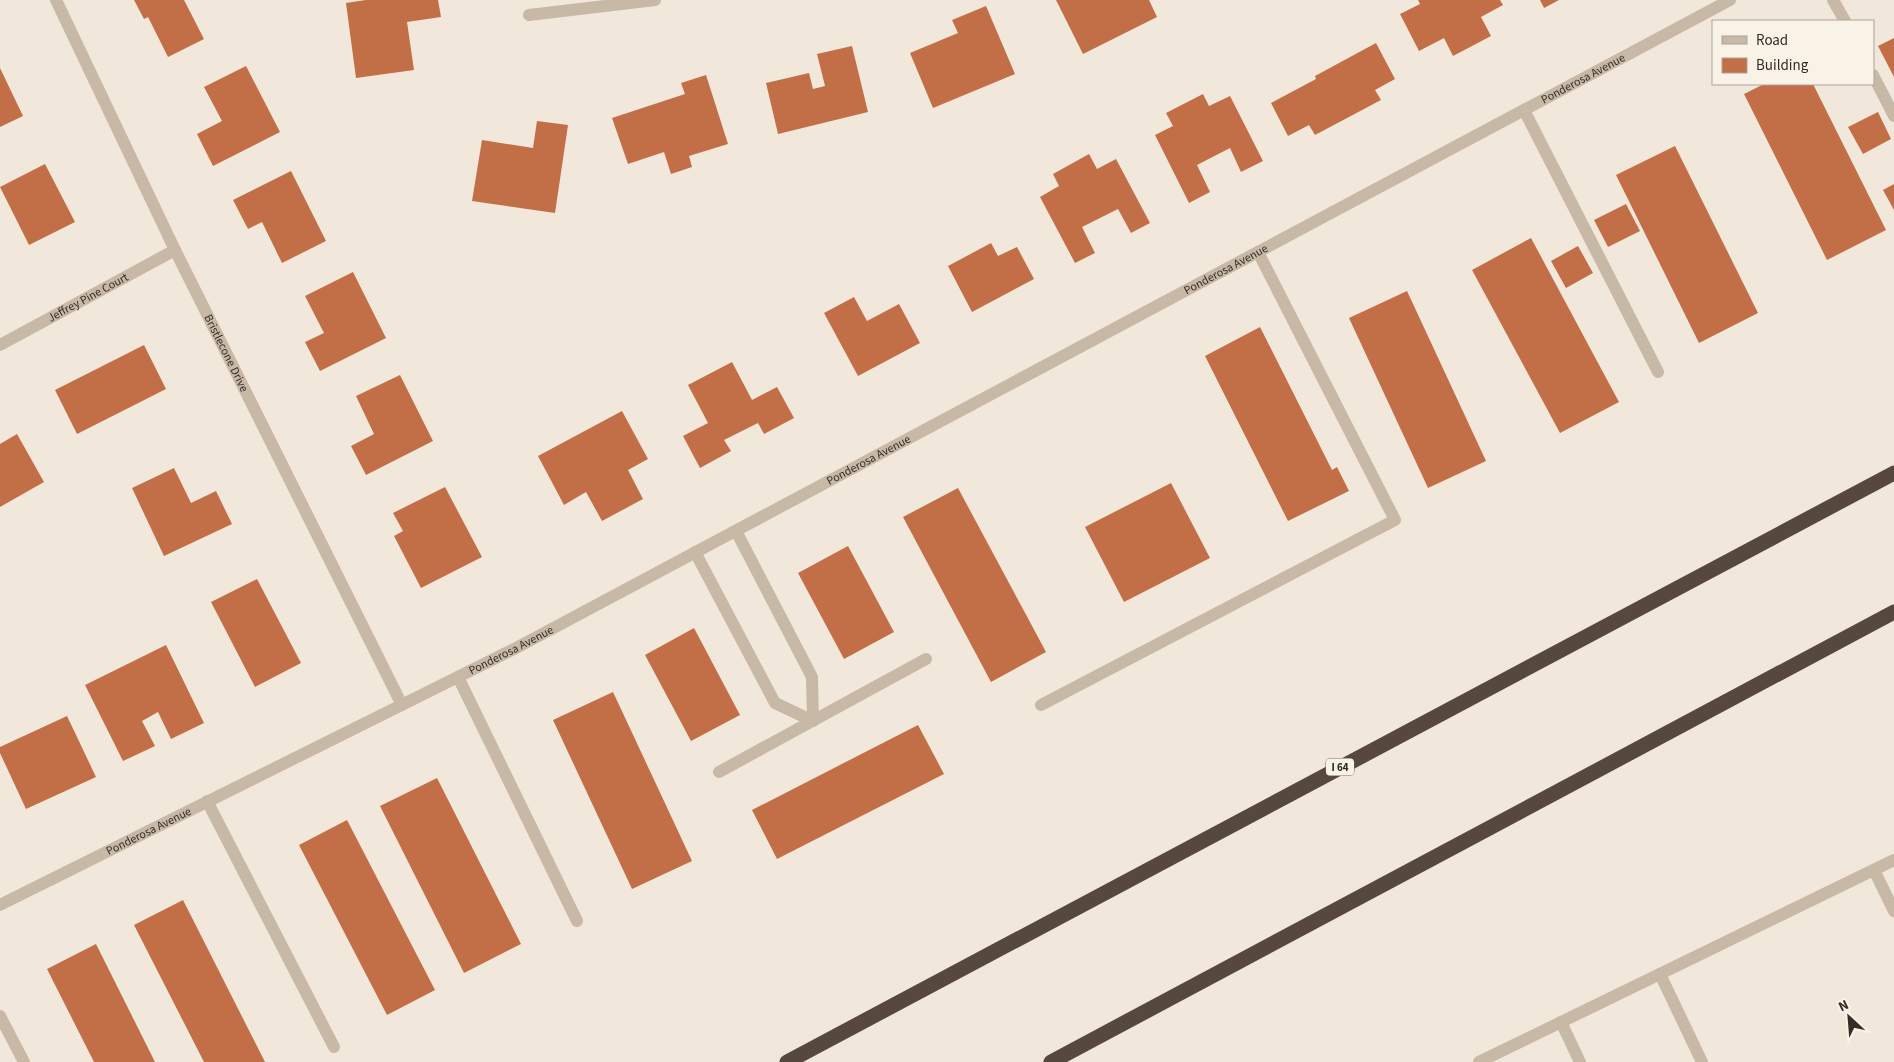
<svg xmlns="http://www.w3.org/2000/svg" width="1894" height="1062" font-family="'Source Sans 3',sans-serif">
	<style>
		.building { fill: #c26f47 }
		.lines { fill: none; stroke-linecap: round; stroke-linejoin: round }
		.service { stroke: #c8b9a7; stroke-width: 12 }
		.minor { stroke: #c8b9a7; stroke-width: 12 }
		.motorway { stroke: #56483f; stroke-width: 15 }
		.labels { text-anchor: middle; stroke-width: 5; stroke-linejoin: round; paint-order: stroke }
		.shield { fill: #f9f2e7; stroke: #706861; stroke-width: 1 }
		.shield-label { font-size: 11px; font-weight: bold; fill: #352d27 }
		.street-label { font-size: 12px; fill: #352d27; stroke: #f9f2e7 }
	</style>
	<rect width="100%" height="100%" fill="#f1e8db"/>
	<g class="building">
		<polygon points="134,0 184,0 204,39 168,57 148,17 144,19"/>
		<polygon points="366,0 438,0 441,17 407,22 414,70 356,78 346,3"/>
		<polygon points="1056,0 1149,0 1157,17 1083,54"/>
		<polygon points="1418,0 1500,0 1503,5 1481,17 1491,36 1453,56 1444,38 1419,51 1400,14 1420,4"/>
		<polygon points="1540,0 1559,0 1544,8"/>
		<polygon points="986,6 1015,74 933,108 910,53 958,33 952,20"/>
		<polygon points="1894,38 1894,77 1878,46"/>
		<polygon points="1376,43 1395,79 1375,90 1381,100 1315,135 1309,125 1288,136 1271,103 1316,79 1315,76"/>
		<polygon points="852,46 868,112 778,134 766,83 809,73 813,89 825,86 817,54"/>
		<polygon points="246,66 280,132 213,166 197,134 222,121 204,87"/>
		<polygon points="0,68 23,116 0,127"/>
		<polygon points="706,75 728,144 689,156 692,167 671,174 664,152 628,164 612,118 685,94 681,83"/>
		<polygon points="1764,84 1813,84 1886,230 1827,260 1744,94"/>
		<polygon points="1203,94 1209,106 1230,96 1263,161 1241,172 1230,148 1197,165 1210,192 1189,203 1155,135 1173,126 1166,113"/>
		<polygon points="1878,112 1891,139 1863,154 1848,127"/>
		<polygon points="537,121 568,125 555,213 472,201 482,140 533,148"/>
		<polygon points="1675,146 1758,313 1699,343 1616,175"/>
		<polygon points="1089,154 1097,169 1116,159 1150,223 1131,233 1118,209 1082,227 1095,253 1075,263 1040,197 1059,186 1053,174"/>
		<polygon points="45,164 75,222 29,245 0,187"/>
		<polygon points="291,171 326,241 282,263 262,222 248,229 233,200"/>
		<polygon points="1894,184 1894,210 1883,190"/>
		<polygon points="1626,204 1640,231 1608,247 1594,220"/>
		<polygon points="1531,238 1619,402 1560,433 1472,270"/>
		<polygon points="991,243 998,256 1017,247 1034,279 972,312 948,266"/>
		<polygon points="1578,246 1593,273 1566,288 1551,261"/>
		<polygon points="353,272 386,338 320,371 305,342 324,333 305,296"/>
		<polygon points="1407,291 1486,461 1428,488 1349,318"/>
		<polygon points="854,297 867,321 899,304 920,343 858,376 824,313"/>
		<polygon points="1260,327 1332,470 1337,467 1349,491 1288,521 1205,356"/>
		<polygon points="144,345 166,389 77,434 55,390"/>
		<polygon points="732,362 752,400 777,387 794,418 764,434 758,423 724,440 731,451 700,468 683,436 708,423 688,385"/>
		<polygon points="400,375 433,441 366,475 351,446 374,434 356,396"/>
		<polygon points="622,411 648,459 628,470 643,499 602,521 586,492 564,505 538,456"/>
		<polygon points="17,434 44,482 0,507 0,444"/>
		<polygon points="174,468 191,503 216,491 232,524 164,556 132,488"/>
		<polygon points="1171,483 1210,558 1124,602 1085,527"/>
		<polygon points="445,487 482,557 421,588 394,536 403,531 393,513"/>
		<polygon points="958,488 1046,652 991,682 903,517"/>
		<polygon points="848,546 894,632 844,659 798,573"/>
		<polygon points="257,579 301,663 255,687 211,602"/>
		<polygon points="694,628 740,715 691,741 645,655"/>
		<polygon points="166,645 204,723 171,739 158,712 142,721 155,746 123,761 85,685"/>
		<polygon points="613,692 692,861 632,889 553,720"/>
		<polygon points="67,716 96,777 26,809 0,753 0,747"/>
		<polygon points="918,725 944,774 777,859 752,810"/>
		<polygon points="437,778 521,944 464,973 380,806"/>
		<polygon points="347,820 435,990 387,1015 299,845"/>
		<polygon points="183,900 265,1062 204,1062 134,925"/>
		<polygon points="96,944 155,1062 94,1062 47,969"/>
	</g>
	<g class="lines">
		<g class="service">
			<polyline points="1833,0 1845,21"/>
			<polyline points="1873,75 1894,116"/>
			<polyline points="1524,110 1658,372"/>
			<polyline points="695,552 775,703 813,721 812,677 736,531"/>
			<polyline points="458,677 577,921"/>
			<polyline points="1041,705 1395,520 1258,252"/>
			<polyline points="719,772 926,659"/>
			<polyline points="207,801 334,1047"/>
			<polyline points="1874,870 1894,911"/>
			<polyline points="1660,974 1702,1062"/>
			<polyline points="0,1016 24,1062"/>
			<polyline points="1561,1022 1580,1062"/>
			<polyline points="1479,1062 1894,860"/>
		</g>
		<g class="minor">
			<path id="s1" d="M 56,0 L 175,250 L 402,705"/>
			<polyline points="529,15 655,0"/>
			<path id="s2" d="M 0,345 L 175,250"/>
			<path id="s3" d="M 0,905 L 516,648 L 1730,0"/>
		</g>
		<g class="motorway">
			<polyline points="787,1062 1894,473"/>
			<polyline points="1051,1062 1894,612"/>
		</g>
	</g>
	<g class="labels">
		<rect class="shield" x="1326" y="758.5" width="28" height="17" rx="4"/>
		<g class="shield-label">
			<text x="1340" y="771">I 64</text>
		</g>
		<g class="street-label">
			<text dy="4" stroke="none"><textPath href="#s3" startOffset="1786">Ponderosa Avenue</textPath></text>
			<text dy="4" stroke="none"><textPath href="#s3" startOffset="1381">Ponderosa Avenue</textPath></text>
			<text dy="4" stroke="none"><textPath href="#s2" startOffset="100">Jeffrey Pine Court</textPath></text>
			<text dy="4" stroke="none"><textPath href="#s1" startOffset="392">Bristlecone Drive</textPath></text>
			<text dy="4" stroke="none"><textPath href="#s3" startOffset="976">Ponderosa Avenue</textPath></text>
			<text dy="4" stroke="none"><textPath href="#s3" startOffset="571">Ponderosa Avenue</textPath></text>
			<text dy="4" stroke="none"><textPath href="#s3" startOffset="166">Ponderosa Avenue</textPath></text>
		</g>
	</g>
	<rect x="1712" y="20" width="162" height="65" fill="#f9f2e7" stroke="#aba39a"/>
	<rect x="1722" y="36" width="25" height="8" fill="#c8b9a7" stroke="#aba39a"/>
	<text x="1756" y="45" font-size="15" fill="#352d27">Road</text>
	<rect x="1722" y="58" width="25" height="15" fill="#c26f47" stroke="#aba39a"/>
	<text x="1756" y="70" font-size="15" fill="#352d27">Building</text>
	<g transform="translate(1849 1017) rotate(334)" stroke="#f9f2e7" stroke-width="4" paint-order="stroke">
	<path d="M0-4L9 19L0 12L-9 19Z" fill="#352d27"/>
	<text y="-8" font-size="14" font-weight="bold" text-anchor="middle" fill="#352d27">N</text>
	</g>
</svg>
